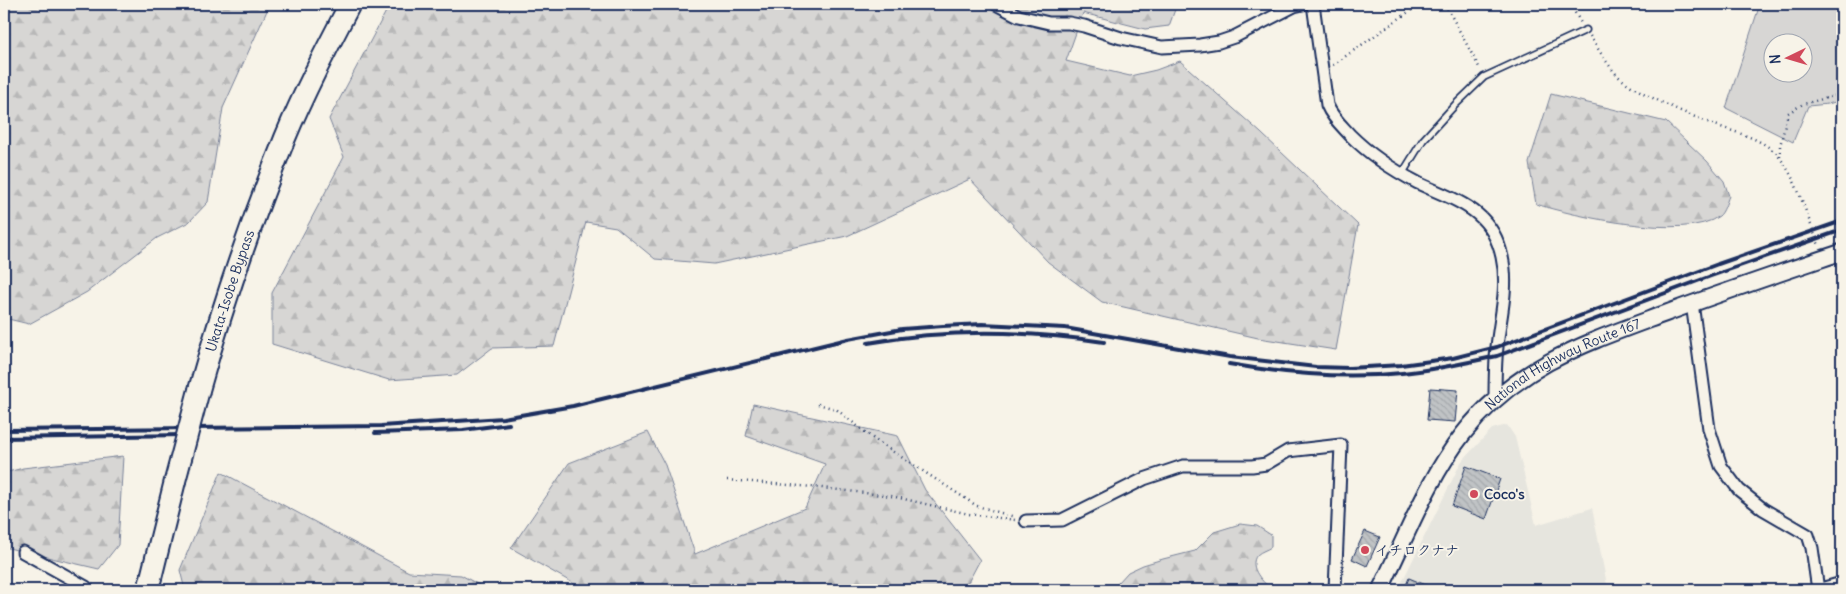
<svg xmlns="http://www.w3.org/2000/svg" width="1846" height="594" font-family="Delius,'Klee One',sans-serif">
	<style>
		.built { fill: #e6e5de }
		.green { fill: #d7d6d4; stroke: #798299; fill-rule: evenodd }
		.forest { fill: url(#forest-firs); stroke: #798299 }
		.building { fill: url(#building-back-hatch); stroke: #1b2f5e }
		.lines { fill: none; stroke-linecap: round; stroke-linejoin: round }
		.lane-casing { stroke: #1b2f5e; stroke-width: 9 }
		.street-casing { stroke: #1b2f5e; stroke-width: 15 }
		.secondary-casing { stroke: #1b2f5e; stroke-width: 19 }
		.highway-casing { stroke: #1b2f5e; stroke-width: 24 }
		.path { stroke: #1b2f5e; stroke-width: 2.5; stroke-dasharray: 1 4; stroke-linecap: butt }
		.lane { stroke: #f7f3e8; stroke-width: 5.5 }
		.street { stroke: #f7f3e8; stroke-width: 11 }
		.secondary { stroke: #f7f3e8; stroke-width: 15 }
		.highway { stroke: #f7f3e8; stroke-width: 20 }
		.rail { stroke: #1b2f5e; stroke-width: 4 }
		.highway-bridge-casing { stroke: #1b2f5e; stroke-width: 24; stroke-linecap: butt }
		.highway-bridge { stroke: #f7f3e8; stroke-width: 20 }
		.poi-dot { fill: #d1495b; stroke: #f7f3e8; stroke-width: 2 }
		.labels { text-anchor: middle; stroke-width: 4; stroke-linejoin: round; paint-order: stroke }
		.street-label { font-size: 14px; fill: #1b2f5e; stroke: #f7f3e8 }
		.poi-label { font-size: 14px; font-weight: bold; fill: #1b2f5e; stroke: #f7f3e8; text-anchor: start }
	</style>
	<defs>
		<pattern id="forest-firs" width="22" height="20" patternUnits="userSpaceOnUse" patternTransform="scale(1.25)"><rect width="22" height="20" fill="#d7d6d4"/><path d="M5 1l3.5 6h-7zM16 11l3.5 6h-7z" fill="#b8b8b8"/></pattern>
		<pattern id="building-back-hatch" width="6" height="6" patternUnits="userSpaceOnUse" patternTransform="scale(1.25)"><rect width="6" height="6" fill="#c0c3c5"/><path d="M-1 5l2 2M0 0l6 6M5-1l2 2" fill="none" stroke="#a4a8ac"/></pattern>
	</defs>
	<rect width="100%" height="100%" fill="#f7f3e8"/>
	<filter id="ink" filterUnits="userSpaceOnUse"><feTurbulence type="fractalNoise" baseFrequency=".02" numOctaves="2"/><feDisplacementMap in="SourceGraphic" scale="10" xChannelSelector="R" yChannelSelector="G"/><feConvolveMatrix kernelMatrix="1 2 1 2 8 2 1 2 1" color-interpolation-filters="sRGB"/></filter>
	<g filter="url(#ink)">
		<polygon class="built" points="1507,425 1515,437 1536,525 1592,508 1608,590 1398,590 1461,462 1492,429"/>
		<path class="green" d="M 1760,4 L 1842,4 L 1842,100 L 1828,104 L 1808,106 L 1793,142 L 1726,108 ZM 1774,42 L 1804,42 L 1804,72 L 1774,72 Z"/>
		<g class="forest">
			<polygon points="4,4 270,4 223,108 208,202 189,222 157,238 87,292 29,324 4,318"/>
			<polygon points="390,4 1177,4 1169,26 1145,29 1083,13 1066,61 1130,76 1156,70 1180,61 1261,133 1358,225 1336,350 1258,338 1102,302 1048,262 970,179 847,236 714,264 655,259 616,227 586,222 554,346 492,348 457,375 389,380 272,344 272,293 344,157 329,119"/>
			<path d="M 1551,94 L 1666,122 L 1707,161 L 1724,181 L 1729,196 C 1726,203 1724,212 1719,216 C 1687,241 1572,216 1536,204 L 1529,163 Z"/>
			<polygon points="753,404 898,436 925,490 980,560 964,590 585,590 511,548 569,463 648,432 665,465 695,554 805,508 825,464 746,436"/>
			<polygon points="123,456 118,545 99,569 4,547 4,473 23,468"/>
			<polygon points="221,472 409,572 461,575 488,590 185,590 180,570"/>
			<path d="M 1240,524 L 1257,526 L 1271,535 L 1271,547 C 1267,550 1261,551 1257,555 C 1247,567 1264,584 1273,590 L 1114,590 L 1118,583 L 1128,572 L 1143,565 L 1163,559 L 1195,551 L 1214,532 Z"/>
		</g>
		<g class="building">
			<polygon points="1430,388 1458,390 1455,422 1427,420"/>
			<polygon points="1466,466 1500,479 1486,519 1452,506"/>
			<polygon points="1365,531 1380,537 1367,566 1352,559"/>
			<polygon points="1409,578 1438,590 1404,590"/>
		</g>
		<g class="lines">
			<defs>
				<polyline id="lane" points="1402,174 1423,140 1455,105 1484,77 1586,30"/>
				<g id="street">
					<polyline points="996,4 1019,16 1049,23 1069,23 1084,26 1121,38 1162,47 1200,45 1219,42 1234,37 1294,6 1303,4"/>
					<path d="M 1313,4 L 1327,105 C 1332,117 1341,125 1350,135 C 1370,155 1393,170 1418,183 C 1456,201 1492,209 1502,257 C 1509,287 1500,317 1497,347 C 1495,365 1495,383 1495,400"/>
					<polyline points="1692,303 1709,429 1721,466 1739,490 1763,509 1808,535 1812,548 1818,590"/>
					<polyline points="1026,521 1062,520 1144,479 1183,466 1252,466 1266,464 1288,451 1341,445 1335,590"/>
					<polyline points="23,552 86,587 87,590"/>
					<polyline points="1817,590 1842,583"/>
				</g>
				<g id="secondary">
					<path id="s1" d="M 1380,590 C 1406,538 1427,480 1463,434 C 1517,365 1586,343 1664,314 C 1723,292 1783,272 1842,252"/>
				</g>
				<g id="highway">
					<path id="s2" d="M 199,390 C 223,304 252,220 285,138 C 304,92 327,48 350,4"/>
					<polyline points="148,590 175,481"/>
				</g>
			</defs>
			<use href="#lane" class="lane-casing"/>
			<use href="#street" class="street-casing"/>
			<use href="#secondary" class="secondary-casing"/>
			<use href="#highway" class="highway-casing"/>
			<g class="path">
				<polyline points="1445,4 1480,69"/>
				<polyline points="1570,4 1581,23"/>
				<path d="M 1590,36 C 1598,49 1606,62 1616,74 C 1631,91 1691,116 1713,124 C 1735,133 1765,138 1780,158 C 1799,183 1806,216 1819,245"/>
				<polyline points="1333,65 1420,4"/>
				<polyline points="1780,157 1780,146 1788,113 1803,104 1842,94"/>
				<polyline points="818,404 836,409 875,440 977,506 1015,517"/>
				<polyline points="727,480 813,487 891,496 969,514 1015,520"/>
			</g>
			<use href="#lane" class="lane"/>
			<use href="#street" class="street"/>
			<use href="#secondary" class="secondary"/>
			<use href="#highway" class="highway"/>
			<g class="rail">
				<path d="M 868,343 C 946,329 1025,330 1104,342"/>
				<path d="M 1229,364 C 1286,374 1344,379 1402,373 C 1434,370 1466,363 1497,356 L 1711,276 L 1842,230"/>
				<polyline points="4,430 381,426 503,418 573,406 848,339 902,329 943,326 982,324 1065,328 1230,357 1316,367 1349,368 1401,365 1453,358 1497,347 1718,264 1842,221"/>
				<polyline points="375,433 463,430 509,424"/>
				<polyline points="4,438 182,435"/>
			</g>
			<defs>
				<polyline id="highway-bridge" points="175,481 199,390"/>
			</defs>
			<use href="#highway-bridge" class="highway-bridge-casing"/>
			<use href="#highway-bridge" class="highway-bridge"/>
		</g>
	</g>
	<g class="poi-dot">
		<circle cx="1474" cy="494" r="5"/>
		<circle cx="1365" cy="550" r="5"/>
	</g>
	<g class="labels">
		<g class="street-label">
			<text dy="5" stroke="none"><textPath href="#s2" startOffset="104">Ukata-Isobe Bypass</textPath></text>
			<text dy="5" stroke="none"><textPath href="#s1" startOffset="301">National Highway Route 167</textPath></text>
		</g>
		<g class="poi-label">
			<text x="1484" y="499">Coco's</text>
			<text x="1375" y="555">イチロクナナ</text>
		</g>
	</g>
	<rect width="1846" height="594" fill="none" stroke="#f7f3e8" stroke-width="20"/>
	<rect x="10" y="10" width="1826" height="574" fill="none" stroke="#1b2f5e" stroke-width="2" filter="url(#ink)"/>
	<g transform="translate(1788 58) rotate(265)"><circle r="24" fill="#f7f3e8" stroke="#9fa5b1"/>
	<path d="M0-4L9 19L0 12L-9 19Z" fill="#d1495b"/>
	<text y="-8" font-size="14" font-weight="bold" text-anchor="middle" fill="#1b2f5e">N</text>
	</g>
</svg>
